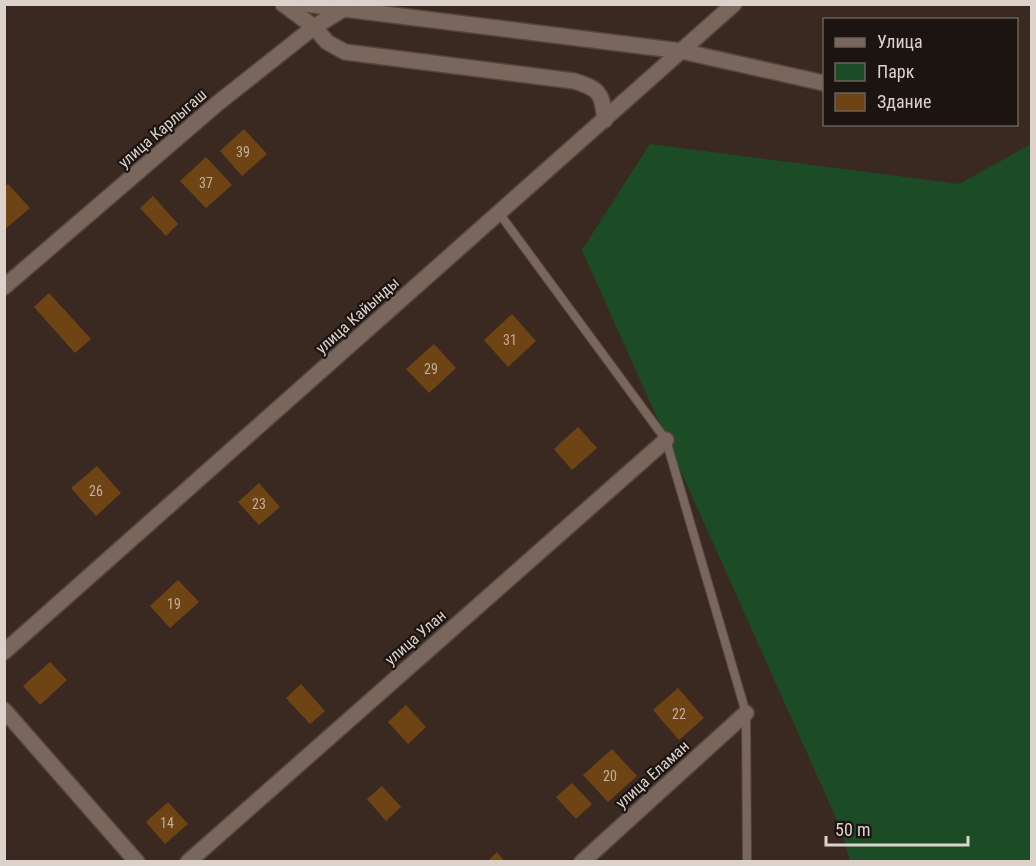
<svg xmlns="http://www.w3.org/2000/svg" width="1036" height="866" font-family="'Roboto Condensed',sans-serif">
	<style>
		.green { fill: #1c4c25 }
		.building { fill: #6e4415 }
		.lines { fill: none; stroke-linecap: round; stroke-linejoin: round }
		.service-casing { stroke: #554740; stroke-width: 10 }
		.minor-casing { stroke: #554740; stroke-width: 18 }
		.service { stroke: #79665d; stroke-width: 8 }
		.minor { stroke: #79665d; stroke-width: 15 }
		.labels { text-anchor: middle; stroke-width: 4.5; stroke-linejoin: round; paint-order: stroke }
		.number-label { font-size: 14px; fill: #c1ae9e }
		.street-label { font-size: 16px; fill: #ddd1cc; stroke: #1b1410 }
	</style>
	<rect width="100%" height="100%" fill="#3a2921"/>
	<polygon class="green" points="650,144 959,184 1031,144 1031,861 850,861 841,829 582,250"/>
	<g class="building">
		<polygon points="244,129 267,154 242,176 220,151"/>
		<polygon points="206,157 232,185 206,208 180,181"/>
		<polygon points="8,184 30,208 4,230 4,187"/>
		<polygon points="153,196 178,224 166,236 140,208"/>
		<polygon points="49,293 91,339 75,353 34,307"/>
		<polygon points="512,314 536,341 508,367 484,340"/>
		<polygon points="434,344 456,368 429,393 406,369"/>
		<polygon points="578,427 597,448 572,470 554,449"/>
		<polygon points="97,466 121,493 96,516 71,488"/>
		<polygon points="259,483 280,507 259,525 238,502"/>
		<polygon points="178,580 199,602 170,628 150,606"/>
		<polygon points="50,662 67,680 40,705 23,686"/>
		<polygon points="301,684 325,711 310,724 286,698"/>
		<polygon points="678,688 704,718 679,740 653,710"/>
		<polygon points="406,705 426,727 408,744 388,722"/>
		<polygon points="612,749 637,776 608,802 583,775"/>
		<polygon points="572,783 592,804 576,819 556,797"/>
		<polygon points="382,786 401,807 386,821 367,799"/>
		<polygon points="168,802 188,824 165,844 146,822"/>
		<polygon points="497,852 505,862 487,862"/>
	</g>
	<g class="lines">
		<defs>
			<polyline id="service" points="499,213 666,440 746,713 747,862"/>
			<g id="minor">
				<path d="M 283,4 L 314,27 L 327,42 L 345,52 L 574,81 C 600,89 602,93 605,120"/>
				<polyline points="304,4 681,51 824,83"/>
				<polyline points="4,287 218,103 314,27 345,8"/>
				<polyline points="4,652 734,4"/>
				<polyline points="4,710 137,862"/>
				<polyline points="188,862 666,440"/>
				<polyline points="582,862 746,713"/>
			</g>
		</defs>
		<use href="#service" class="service-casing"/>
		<use href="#minor" class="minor-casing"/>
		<use href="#service" class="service"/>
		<use href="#minor" class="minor"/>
	</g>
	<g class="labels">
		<g class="number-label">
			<text x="243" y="157">39</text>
			<text x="206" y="188">37</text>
			<text x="510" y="345">31</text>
			<text x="431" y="374">29</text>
			<text x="96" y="496">26</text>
			<text x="259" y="509">23</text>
			<text x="174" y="609">19</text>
			<text x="679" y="719">22</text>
			<text x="610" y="781">20</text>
			<text x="167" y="828">14</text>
		</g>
		<g class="street-label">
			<text transform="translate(162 128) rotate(-41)" y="6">улица Карлыгаш</text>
			<text transform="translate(357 315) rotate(-42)" y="6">улица Кайынды</text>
			<text transform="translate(415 637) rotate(-41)" y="6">улица Улан</text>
			<text transform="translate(652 774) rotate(-42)" y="6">улица Еламан</text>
		</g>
	</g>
	<rect width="1036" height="866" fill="none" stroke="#ddd1cc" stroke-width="12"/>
	<rect x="823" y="18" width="195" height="108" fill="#1b1410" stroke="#69605b" stroke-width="1.5"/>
	<rect x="835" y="38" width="30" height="9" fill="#79665d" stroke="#69605b" stroke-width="1.5"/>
	<text x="877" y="48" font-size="18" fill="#ddd1cc">Улица</text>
	<rect x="835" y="63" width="30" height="18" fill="#1c4c25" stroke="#69605b" stroke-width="1.5"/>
	<text x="877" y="78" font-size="18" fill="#ddd1cc">Парк</text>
	<rect x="835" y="93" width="30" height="18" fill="#6e4415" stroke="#69605b" stroke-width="1.5"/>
	<text x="877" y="108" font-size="18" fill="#ddd1cc">Здание</text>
	<path d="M826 836v9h142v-9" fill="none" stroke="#ddd1cc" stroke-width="3"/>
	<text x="835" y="836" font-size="18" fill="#ddd1cc" stroke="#1b1410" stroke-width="4.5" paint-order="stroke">50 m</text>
</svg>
